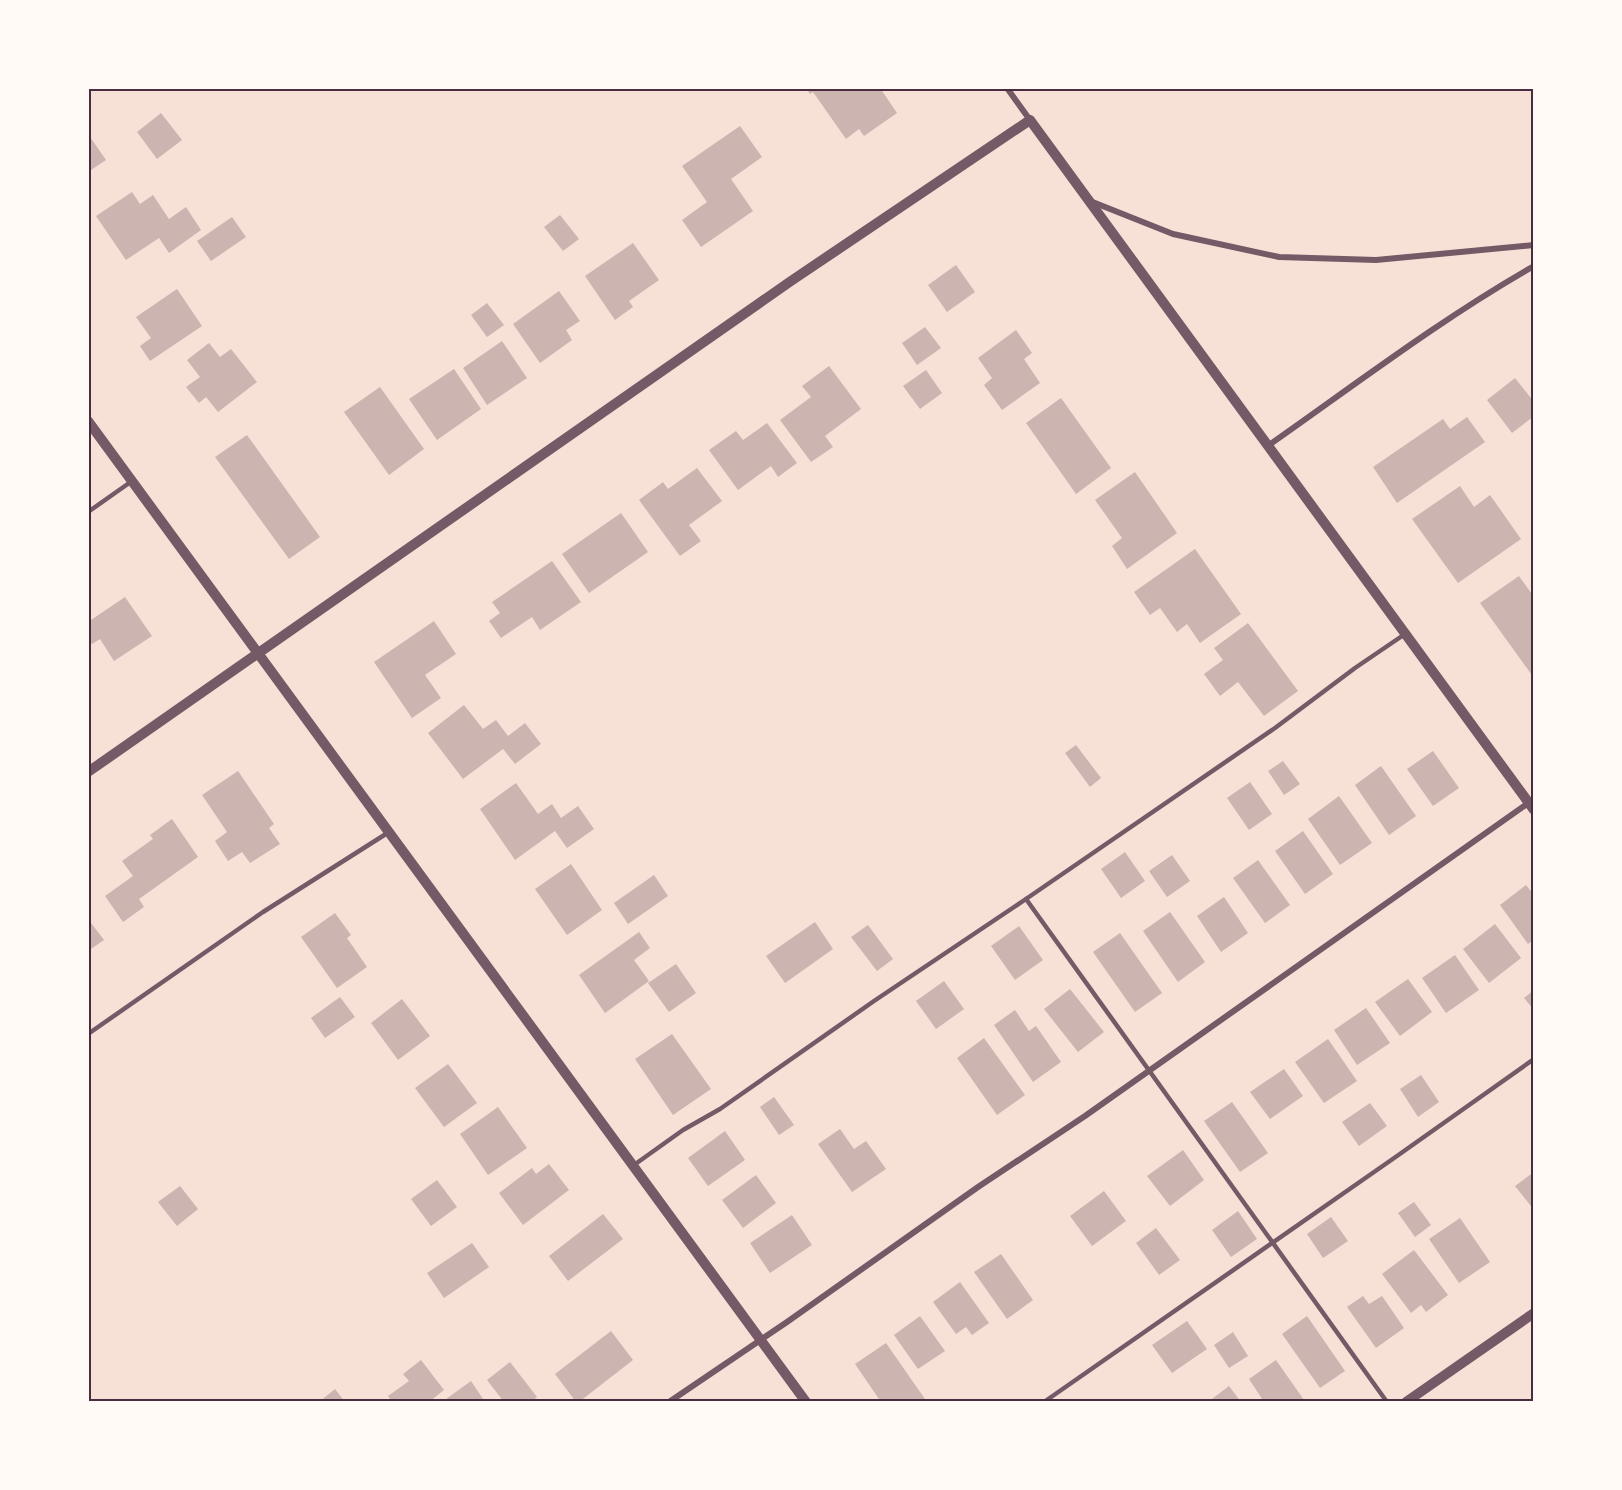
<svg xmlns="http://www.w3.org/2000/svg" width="1622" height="1490" font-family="Rubik,sans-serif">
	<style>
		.building { fill: #ccb4b1 }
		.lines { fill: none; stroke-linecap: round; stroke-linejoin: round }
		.service { stroke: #755966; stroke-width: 4.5 }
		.minor { stroke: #755966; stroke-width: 6 }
		.tertiary { stroke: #755966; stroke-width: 10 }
		.neatline { fill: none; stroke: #4a2c40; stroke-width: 2 }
	</style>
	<rect width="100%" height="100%" fill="#f7e1d7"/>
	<g class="building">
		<polygon points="806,88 880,88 897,113 864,136 859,129 846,139 813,92 810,94"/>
		<polygon points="161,113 182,140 157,159 137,132"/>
		<polygon points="740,126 762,157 731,179 753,211 701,247 682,220 707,202 682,166"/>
		<polygon points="88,134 106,160 88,172"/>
		<polygon points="132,192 140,204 153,195 169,219 186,207 201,230 169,253 159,238 126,260 96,216"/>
		<polygon points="560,215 579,239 563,251 544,227"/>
		<polygon points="232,217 246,237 211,261 197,241"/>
		<polygon points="633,243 659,280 629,301 633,307 615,320 585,276"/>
		<polygon points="956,265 975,292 947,312 928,285"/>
		<polygon points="177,289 202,326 150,361 140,346 151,338 136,317"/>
		<polygon points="559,291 580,321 566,330 572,340 540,363 513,324"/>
		<polygon points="487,303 504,325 487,337 471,315"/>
		<polygon points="925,327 941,348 917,365 902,343"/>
		<polygon points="1016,330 1032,353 1024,359 1040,383 1002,410 984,385 992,378 978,358"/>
		<polygon points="502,341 527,378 487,405 463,368"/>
		<polygon points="209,343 220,357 231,349 257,382 218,412 206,397 199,403 186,387 200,377 187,360"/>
		<polygon points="829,366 861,409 825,436 833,447 811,462 780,420 811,397 802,386"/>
		<polygon points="454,369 481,409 437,440 409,399"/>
		<polygon points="926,370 942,393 920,409 903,386"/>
		<polygon points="1515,378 1534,402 1534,416 1512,433 1487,400"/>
		<polygon points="380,387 424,449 389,475 344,412"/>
		<polygon points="1061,398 1111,468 1076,494 1026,423"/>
		<polygon points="1467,417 1485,442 1397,503 1373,467 1443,419 1450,429"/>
		<polygon points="767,423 797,463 778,477 771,466 738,490 709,450 736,431 743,440"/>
		<polygon points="247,435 320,537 289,559 215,457"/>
		<polygon points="697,468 722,501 689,525 701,541 680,556 639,500 663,482 668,489"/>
		<polygon points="1135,472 1177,533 1127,569 1112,546 1122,538 1095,500"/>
		<polygon points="1460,486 1474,507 1490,495 1521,539 1458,583 1412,519"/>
		<polygon points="621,513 648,552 589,593 562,554"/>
		<polygon points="1195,549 1241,614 1200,643 1187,624 1177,632 1160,608 1150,615 1134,592"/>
		<polygon points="552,561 581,602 540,630 532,617 501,638 489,621 500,613 492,602"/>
		<polygon points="1519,576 1534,597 1534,678 1480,603"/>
		<polygon points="125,597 152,636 114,661 100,639 92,644 88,639 88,622"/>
		<polygon points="434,621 456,654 425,675 441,698 412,718 374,662"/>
		<polygon points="1248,623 1298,691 1264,716 1238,682 1220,696 1204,674 1223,660 1214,648"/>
		<polygon points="464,705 483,729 496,720 508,736 525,723 541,744 515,764 503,749 463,779 428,733"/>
		<polygon points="1076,745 1101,778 1090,787 1065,753"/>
		<polygon points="1433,751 1459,788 1433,806 1407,769"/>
		<polygon points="1283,761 1300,784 1284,795 1268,771"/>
		<polygon points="1381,766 1416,816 1389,835 1355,785"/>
		<polygon points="238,771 274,824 269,828 280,844 250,863 242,852 228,861 215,841 227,832 202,795"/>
		<polygon points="1250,782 1272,814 1249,830 1227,798"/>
		<polygon points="516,783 538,814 552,804 561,818 578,806 594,829 567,848 555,831 515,860 480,809"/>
		<polygon points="1339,796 1372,843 1340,865 1308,819"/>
		<polygon points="172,819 198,857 139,899 144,907 123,922 105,896 133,876 122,861 153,839 150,835"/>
		<polygon points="1303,831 1333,874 1305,894 1275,851"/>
		<polygon points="1125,852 1145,881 1121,898 1101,869"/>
		<polygon points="1172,855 1190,881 1167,897 1149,871"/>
		<polygon points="1258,860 1290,905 1265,923 1233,878"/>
		<polygon points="571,864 602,910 567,935 535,889"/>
		<polygon points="654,875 668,896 628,924 614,903"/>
		<polygon points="1526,885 1534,895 1534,940 1528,944 1500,905"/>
		<polygon points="1224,897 1248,933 1221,952 1197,916"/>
		<polygon points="1170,912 1205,962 1178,982 1143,931"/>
		<polygon points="335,913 351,935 347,938 367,967 337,988 301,937"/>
		<polygon points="88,919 104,940 88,951"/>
		<polygon points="815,922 833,949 785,983 766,956"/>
		<polygon points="1495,924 1521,958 1489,983 1463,949"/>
		<polygon points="868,925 893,959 877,971 851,937"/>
		<polygon points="1019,926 1043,960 1015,980 991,946"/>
		<polygon points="639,932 650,948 634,960 649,981 605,1013 579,975"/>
		<polygon points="1120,933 1162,993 1135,1012 1093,952"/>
		<polygon points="1455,955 1479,990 1446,1013 1422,978"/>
		<polygon points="676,964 696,993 669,1012 648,983"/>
		<polygon points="1408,979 1432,1012 1400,1036 1375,1002"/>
		<polygon points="944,981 964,1009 936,1029 916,1001"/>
		<polygon points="1070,989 1104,1032 1078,1052 1044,1009"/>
		<polygon points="1534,990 1534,1010 1524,998"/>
		<polygon points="340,997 355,1017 325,1038 311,1018"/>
		<polygon points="402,999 430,1036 398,1060 371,1023"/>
		<polygon points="1366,1008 1390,1043 1357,1065 1334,1030"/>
		<polygon points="1015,1010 1029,1031 1036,1026 1061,1062 1033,1082 994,1025"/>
		<polygon points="672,1034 711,1089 673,1115 635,1059"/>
		<polygon points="984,1038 1025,1095 997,1115 957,1058"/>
		<polygon points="1328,1039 1357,1081 1324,1103 1295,1062"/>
		<polygon points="448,1064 477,1103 444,1127 415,1088"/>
		<polygon points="1284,1069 1303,1096 1270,1119 1250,1092"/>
		<polygon points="1421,1075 1439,1102 1418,1117 1400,1089"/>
		<polygon points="774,1097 794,1125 779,1135 760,1107"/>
		<polygon points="1232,1102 1268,1153 1240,1172 1204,1121"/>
		<polygon points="1370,1103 1387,1126 1359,1146 1342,1122"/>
		<polygon points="498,1107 527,1148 488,1175 460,1134"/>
		<polygon points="840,1129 854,1149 866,1141 886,1169 852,1192 818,1144"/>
		<polygon points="725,1131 745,1160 708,1186 688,1158"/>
		<polygon points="1183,1150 1204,1180 1170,1206 1147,1176"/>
		<polygon points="549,1164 569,1190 523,1225 499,1193 532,1168 536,1174"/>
		<polygon points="1534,1172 1534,1210 1515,1186"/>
		<polygon points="756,1175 776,1203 743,1228 722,1200"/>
		<polygon points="437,1180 457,1207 431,1226 411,1199"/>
		<polygon points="180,1186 198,1209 177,1226 158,1202"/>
		<polygon points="1104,1191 1126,1221 1092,1246 1070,1216"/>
		<polygon points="1414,1202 1431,1225 1415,1237 1398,1213"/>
		<polygon points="1238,1211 1257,1239 1231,1257 1212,1230"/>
		<polygon points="603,1214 623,1239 568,1281 549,1256"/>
		<polygon points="792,1215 812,1245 770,1273 750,1243"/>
		<polygon points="1331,1217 1348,1241 1323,1258 1307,1234"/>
		<polygon points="1460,1218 1490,1262 1459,1283 1429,1239"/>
		<polygon points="1156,1228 1180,1260 1159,1275 1136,1243"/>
		<polygon points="472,1243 489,1267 444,1298 427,1273"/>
		<polygon points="1414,1250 1448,1295 1426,1312 1421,1305 1411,1313 1382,1274"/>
		<polygon points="1001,1254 1033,1300 1007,1319 974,1272"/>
		<polygon points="960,1282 989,1323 972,1335 966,1327 956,1334 933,1302"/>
		<polygon points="1363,1296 1369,1304 1382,1296 1404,1328 1376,1348 1347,1307"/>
		<polygon points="920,1316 945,1351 918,1369 894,1335"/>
		<polygon points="1307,1316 1345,1371 1320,1388 1282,1334"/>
		<polygon points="1187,1321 1207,1349 1172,1373 1152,1345"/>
		<polygon points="611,1331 633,1360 579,1402 576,1402 555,1374"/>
		<polygon points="1233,1332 1248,1356 1229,1368 1214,1345"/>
		<polygon points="886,1343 927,1402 881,1402 855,1364"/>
		<polygon points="421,1360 444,1390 429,1402 392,1402 388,1396 409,1381 403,1374"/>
		<polygon points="1276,1360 1304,1400 1302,1402 1264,1402 1249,1379"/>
		<polygon points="510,1362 537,1397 531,1402 504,1402 487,1380"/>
		<polygon points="471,1381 485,1402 442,1402"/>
		<polygon points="1229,1386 1241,1402 1208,1402"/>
		<polygon points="335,1389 345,1402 319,1402"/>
	</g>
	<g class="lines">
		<g class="service">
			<polyline points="88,512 132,481"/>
			<polyline points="1026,899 1387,1402"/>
			<polyline points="88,1034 263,912 389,832"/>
			<polyline points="634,1165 683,1130 720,1109 874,1001 1026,899 1275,728 1355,668 1405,634"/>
			<polyline points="1044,1402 1397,1156 1534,1059"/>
		</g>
		<g class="minor">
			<polyline points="1007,88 1030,120"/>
			<polyline points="1090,201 1173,234 1279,257 1376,260 1534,245"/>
			<path d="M 1269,445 C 1356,384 1441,319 1534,266"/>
			<polyline points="669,1402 787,1322 978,1187 1085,1116 1534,799"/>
		</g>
		<g class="tertiary">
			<polyline points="88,421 806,1402"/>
			<polyline points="88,772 791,281 1030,120 1534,810"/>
			<polyline points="1406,1402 1534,1313"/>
		</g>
	</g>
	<rect width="1622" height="1490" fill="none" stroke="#fffaf5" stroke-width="180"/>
	<rect x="90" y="90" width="1442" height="1310" class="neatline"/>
</svg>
